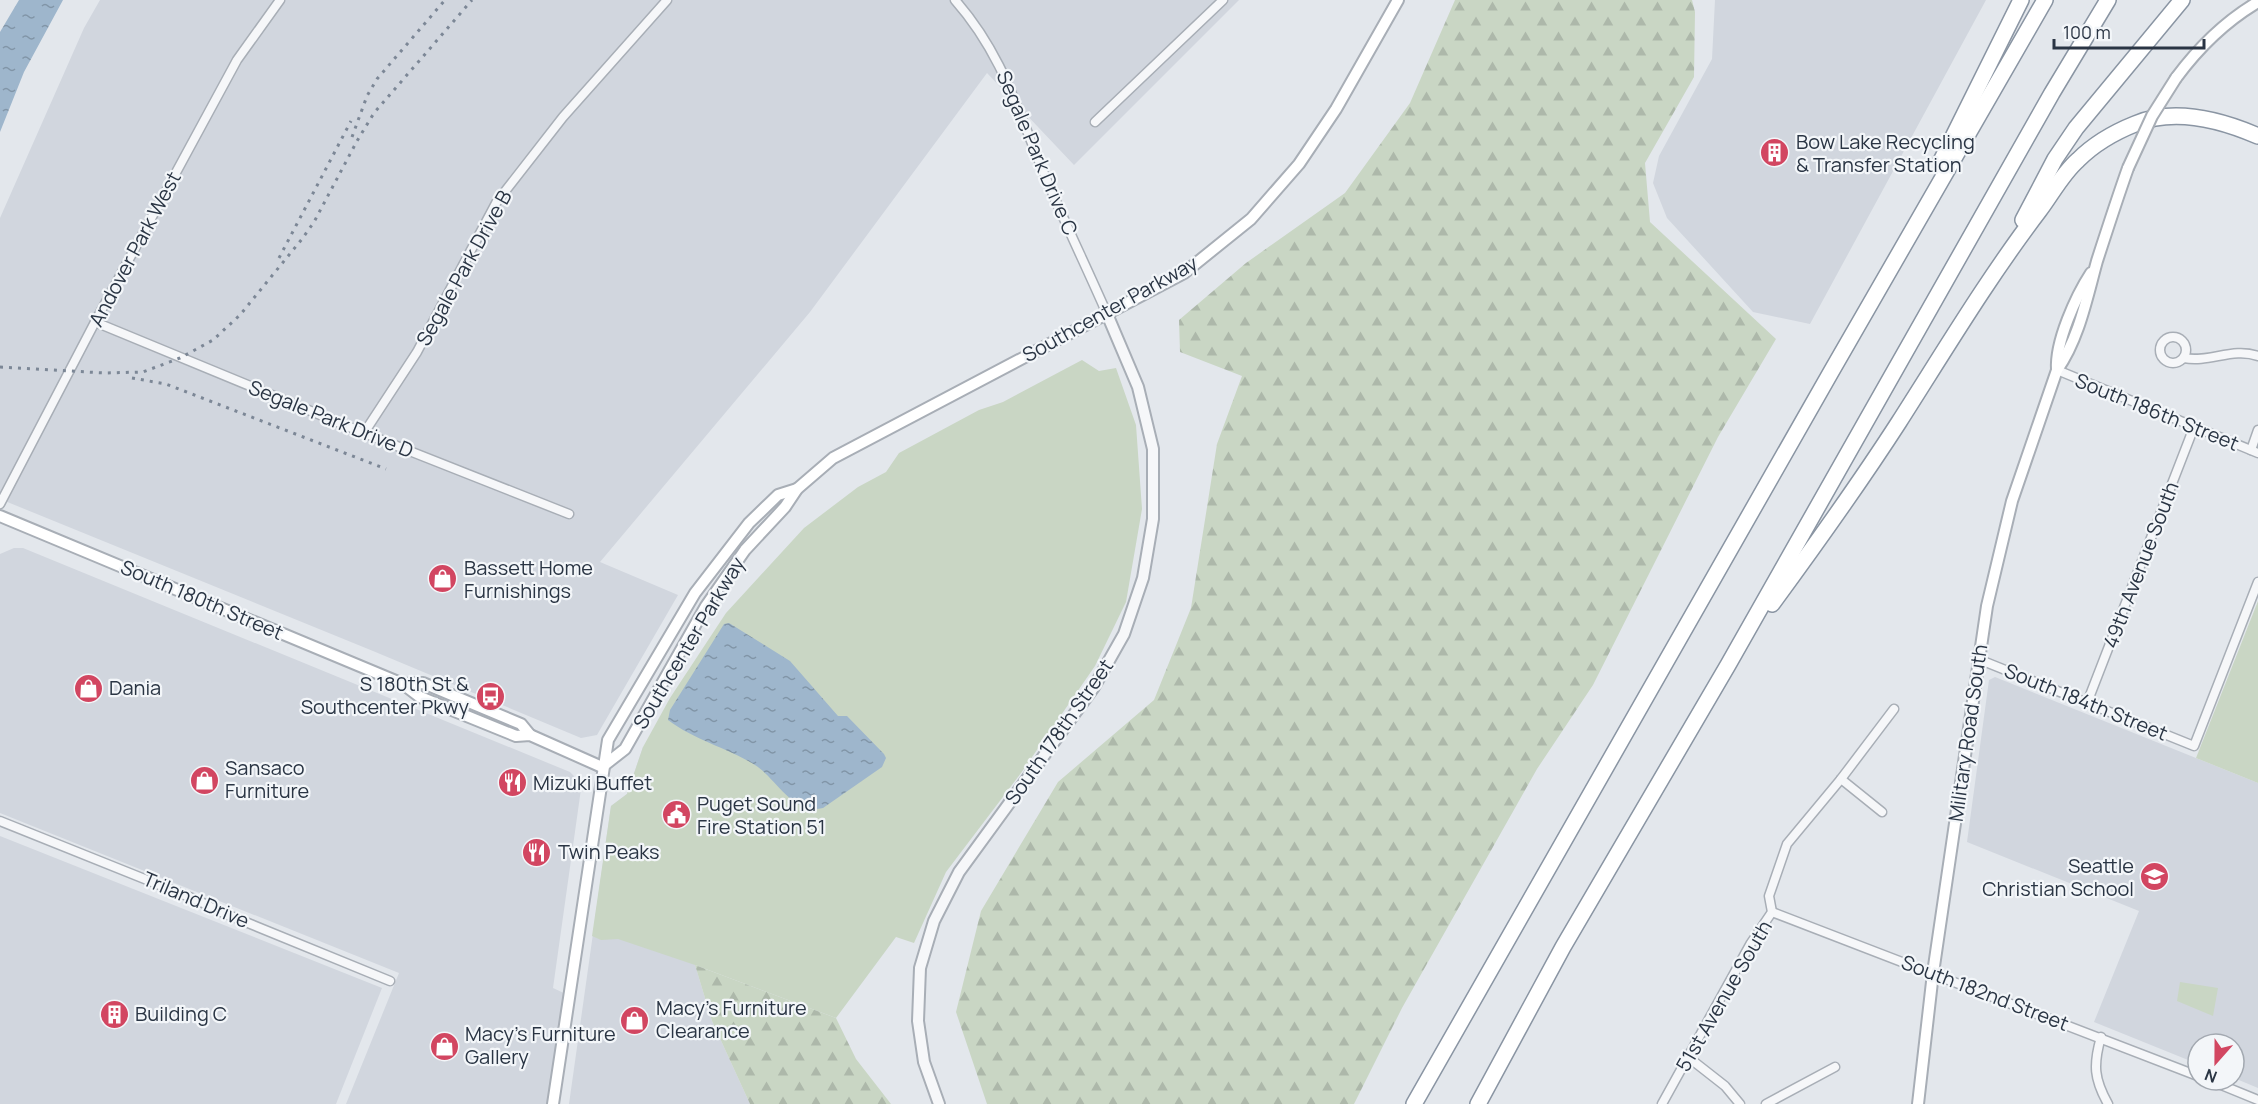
<svg xmlns="http://www.w3.org/2000/svg" width="2258" height="1104" font-family="Manrope,sans-serif">
	<style>
		.built { fill: #d1d6de }
		.green { fill: #c9d6c4 }
		.forest { fill: url(#forest-firs) }
		.water { fill: url(#water-ripples) }
		.lines { fill: none; stroke-linecap: round; stroke-linejoin: round }
		.minor-casing { stroke: #a8aeb6; stroke-width: 11 }
		.tertiary-casing { stroke: #a8aeb6; stroke-width: 14 }
		.secondary-casing { stroke: #a8aeb6; stroke-width: 14 }
		.motorway-casing { stroke: #8a95a3; stroke-width: 18 }
		.minor { stroke: #f6f7f9; stroke-width: 8 }
		.tertiary { stroke: #f6f7f9; stroke-width: 10 }
		.secondary { stroke: #fff; stroke-width: 10 }
		.motorway { stroke: #fff; stroke-width: 15 }
		.rail { stroke: #7c8796; stroke-width: 3; stroke-dasharray: 3 6; stroke-linecap: butt }
		.secondary-bridge-casing { stroke: #a8aeb6; stroke-width: 14; stroke-linecap: butt }
		.secondary-bridge { stroke: #fff; stroke-width: 10 }
		.labels { text-anchor: middle; stroke-width: 4.5; stroke-linejoin: round; paint-order: stroke }
		.poi-label { font-size: 20px; fill: #2a3544; stroke: #f3f6f9; text-anchor: start }
		.street-label { font-size: 20px; fill: #2a3544; stroke: #f3f6f9 }
	</style>
	<defs>
		<pattern id="forest-firs" width="22" height="20" patternUnits="userSpaceOnUse" patternTransform="scale(1.5)"><rect width="22" height="20" fill="#c9d6c4"/><path d="M5 1l3.5 6h-7zM16 11l3.5 6h-7z" fill="#adb8aa"/></pattern>
		<pattern id="water-ripples" width="26" height="14" patternUnits="userSpaceOnUse" patternTransform="scale(1.5)"><rect width="26" height="14" fill="#9eb6cc"/><path d="M2 4q2-2 4 0t4 0M15 11q2-2 4 0t4 0" fill="none" stroke="#8195a7"/></pattern>
	</defs>
	<rect width="100%" height="100%" fill="#e3e7ec"/>
	<g class="built">
		<polygon points="100,0 1239,0 1074,165 987,73 810,312 600,562 678,595 597,735 581,738 373,651 0,499 0,218 84,28"/>
		<polygon points="1715,0 1986,0 1810,324 1753,312 1667,218 1653,183 1659,156 1712,59"/>
		<polygon points="14,548 23,548 570,772 576,778 581,789 553,988 568,995 553,1104 346,1104 399,973 0,813 0,554"/>
		<polygon points="1995,677 2258,783 2258,1088 2234,1078 2234,1044 2198,1044 2198,1064 2094,1022 2139,911 1967,842 1989,680"/>
		<polygon points="643,747 695,965 712,1021 750,1104 569,1104 611,806 627,794"/>
		<polygon points="0,836 382,988 336,1104 0,1104"/>
	</g>
	<g class="green">
		<polygon points="1082,360 1099,371 1116,368 1136,425 1142,509 1126,602 1095,666 1021,773 946,872 914,943 896,937 836,1018 695,965 618,939 601,940 592,936 611,806 627,794 643,747 670,698 726,613 804,528 858,487 886,472 899,453 979,410 1003,402"/>
		<polygon points="2258,601 2258,783 2196,758"/>
		<polygon points="2180,982 2218,988 2213,1016 2177,1001"/>
	</g>
	<g class="forest">
		<polygon points="1455,0 1692,0 1695,12 1694,77 1645,163 1650,222 1776,339 1718,437 1593,685 1537,769 1402,1008 1354,1104 987,1104 956,1012 981,911 1058,782 1154,700 1191,608 1217,444 1242,376 1180,352 1179,320 1246,263 1345,193 1410,103"/>
		<polygon points="695,965 836,1018 856,1059 891,1104 750,1104 712,1021"/>
	</g>
	<g class="water">
		<polygon points="19,0 63,0 24,72 0,132 0,32"/>
		<path d="M 729,623 L 790,661 L 838,716 L 847,716 L 884,754 L 886,758 L 882,767 L 823,808 C 793,816 775,777 755,765 C 728,748 694,740 668,720 L 670,710 L 724,624 Z"/>
	</g>
	<g class="lines">
		<defs>
			<g id="minor">
				<path d="M 955,0 C 1001,52 1017,108 1043,171 C 1063,219 1086,266 1107,314"/>
				<polyline points="1095,122 1223,0"/>
				<polyline points="95,322 364,433 569,514"/>
				<circle cx="2173" cy="350" r="13"/>
				<path d="M 2184,358 C 2209,363 2233,347 2258,356"/>
				<polyline points="2057,370 2258,453"/>
				<polyline points="364,433 417,352 496,203 563,117 667,0"/>
				<polyline points="2251,450 2258,430"/>
				<polyline points="0,504 95,322 237,60 280,0"/>
				<polyline points="1978,659 2194,746 2258,582"/>
				<polyline points="2087,703 2194,427"/>
				<polyline points="1841,779 1882,812"/>
				<polyline points="0,821 197,900 221,912 390,981"/>
				<polyline points="1772,912 2198,1076"/>
				<path d="M 2101,1037 C 2093,1065 2094,1079 2108,1104"/>
				<polyline points="1688,1057 1725,1086 1740,1104"/>
				<polyline points="2209,1080 2258,1100"/>
				<polyline points="1662,1104 1751,943 1772,912 1769,896 1787,844 1841,779 1894,709"/>
				<polyline points="1766,1104 1835,1067"/>
			</g>
			<polyline id="tertiary" points="939,1104 924,1062 918,1021 920,968 934,921 959,872 1094,687 1124,634 1143,578 1153,519 1153,449 1138,387 1107,314"/>
			<g id="secondary">
				<path d="M 2176,78 C 2199,47 2224,22 2258,2"/>
				<path d="M 2057,370 C 2055,342 2076,296 2091,273"/>
				<polyline points="0,516 403,684 420,697 516,736 530,735 602,767"/>
				<polyline points="403,684 423,683 521,724 530,735"/>
				<polyline points="602,767 625,749 706,606 745,550 785,507 797,489 833,458 1184,273 1251,219 1299,164 1336,109 1398,0"/>
				<polyline points="553,1104 608,740 695,593 749,523 778,495 797,489"/>
				<path d="M 1918,1104 L 1933,973 L 1987,606 L 2012,501 L 2057,370 C 2079,339 2087,297 2097,261 C 2107,230 2117,199 2128,168"/>
			</g>
			<g id="motorway">
				<polyline points="1941,161 2021,0"/>
				<polyline points="2023,220 2055,159 2076,128 2182,0"/>
				<path d="M 1772,604 C 1816,544 1859,484 1899,422 C 1945,350 1988,278 2039,211 C 2052,194 2062,174 2078,160 C 2093,145 2115,132 2135,124 C 2175,107 2221,120 2258,136"/>
				<polyline points="1414,1104 1831,372 2045,0"/>
				<polyline points="1478,1104 1563,947 1728,665 2052,93 2108,0"/>
			</g>
		</defs>
		<use href="#minor" class="minor-casing"/>
		<use href="#tertiary" class="tertiary-casing"/>
		<use href="#secondary" class="secondary-casing"/>
		<use href="#motorway" class="motorway-casing"/>
		<use href="#minor" class="minor"/>
		<use href="#tertiary" class="tertiary"/>
		<use href="#secondary" class="secondary"/>
		<use href="#motorway" class="motorway"/>
		<g class="rail">
			<polyline points="352,137 367,96 377,79 445,0"/>
			<polyline points="279,258 351,121"/>
			<polyline points="0,367 105,373 143,372 180,358 213,340 240,315 302,239 314,222 357,141 374,113 472,0"/>
			<polyline points="132,378 166,384 386,469"/>
		</g>
		<defs>
			<polyline id="secondary-bridge" points="2128,168 2152,116 2176,78"/>
		</defs>
		<use href="#secondary-bridge" class="secondary-bridge-casing"/>
		<use href="#secondary-bridge" class="secondary-bridge"/>
	</g>
	<defs>
		<symbol id="building-disc" viewBox="-11 -11 22 22"><circle r="9.5" fill="#d24661" stroke="#f3f6f9"/><path d="M-4-6H4V6H1V3H-1V6H-4ZM-2.5-4.3h1.7v1.8h-1.7ZM.8-4.3h1.7v1.8H.8ZM-2.5-1h1.7V.8h-1.7ZM.8-1h1.7V.8H.8Z" fill="#fff"/></symbol>
		<symbol id="shop-disc" viewBox="-11 -11 22 22"><circle r="9.5" fill="#d24661" stroke="#f3f6f9"/><path d="M-5-2.5h2.3a2.7 3.5 0 0 1 5.4 0H5L5.5 6h-11ZM-1.5-2.5h3a1.5 2.3 0 0 0-3 0Z" fill="#fff"/></symbol>
		<symbol id="bus-disc" viewBox="-11 -11 22 22"><circle r="9.5" fill="#d24661" stroke="#f3f6f9"/><path d="M-5-6H5V4H4V6H2V4H-2V6H-4V4H-5ZM-3.5-4V0h7V-4ZM-3.5 1.2v1.5H-2V1.2ZM2 1.2v1.5H3.5V1.2Z" fill="#fff"/></symbol>
		<symbol id="restaurant-disc" viewBox="-11 -11 22 22"><circle r="9.5" fill="#d24661" stroke="#f3f6f9"/><path d="M-5-6h1v4h1v-4h1v4h1v-4h1v5L-1.5 .5V6h-2V.5L-5-1ZM5-6V6H3V1.5H1.5Q1.5-4 5-6Z" fill="#fff"/></symbol>
		<symbol id="civic-disc" viewBox="-11 -11 22 22"><circle r="9.5" fill="#d24661" stroke="#f3f6f9"/><path d="M-.6-6.5H3V-4.5H.6V-3L4-1V1h2V6H-6V1h2V-1L-.6-3ZM-1.2 2.5V6h2.4V2.5Z" fill="#fff"/></symbol>
		<symbol id="school-disc" viewBox="-11 -11 22 22"><circle r="9.5" fill="#d24661" stroke="#f3f6f9"/><path d="M0-5L7-2L0 1L-7-2ZM-4 1L0 2.5L4 1V4Q0 6-4 4Z" fill="#fff"/></symbol>
	</defs>
	<g fill-rule="evenodd">
		<use href="#building-disc" x="1758" y="136" width="33" height="33"/>
		<use href="#shop-disc" x="426" y="562" width="33" height="33"/>
		<use href="#shop-disc" x="72" y="672" width="33" height="33"/>
		<use href="#bus-disc" x="474" y="680" width="33" height="33"/>
		<use href="#shop-disc" x="188" y="764" width="33" height="33"/>
		<use href="#restaurant-disc" x="496" y="766" width="33" height="33"/>
		<use href="#civic-disc" x="660" y="798" width="33" height="33"/>
		<use href="#restaurant-disc" x="520" y="836" width="33" height="33"/>
		<use href="#school-disc" x="2138" y="860" width="33" height="33"/>
		<use href="#building-disc" x="98" y="998" width="33" height="33"/>
		<use href="#shop-disc" x="618" y="1004" width="33" height="33"/>
		<use href="#shop-disc" x="428" y="1030" width="33" height="33"/>
	</g>
	<g class="labels">
		<g class="poi-label">
			<text x="1796" y="149">Bow Lake Recycling<tspan x="1796" dy="23">&amp; Transfer Station</tspan></text>
			<text x="464" y="575">Bassett Home<tspan x="464" dy="23">Furnishings</tspan></text>
			<text x="469" y="691" text-anchor="end">S 180th St &amp;<tspan x="469" dy="23">Southcenter Pkwy</tspan></text>
			<text x="109" y="695">Dania</text>
			<text x="225" y="775">Sansaco<tspan x="225" dy="23">Furniture</tspan></text>
			<text x="533" y="790">Mizuki Buffet</text>
			<text x="697" y="811">Puget Sound<tspan x="697" dy="23">Fire Station 51</tspan></text>
			<text x="558" y="859">Twin Peaks</text>
			<text x="2134" y="873" text-anchor="end">Seattle<tspan x="2134" dy="23">Christian School</tspan></text>
			<text x="656" y="1015">Macy's Furniture<tspan x="656" dy="23">Clearance</tspan></text>
			<text x="135" y="1021">Building C</text>
			<text x="465" y="1041">Macy's Furniture<tspan x="465" dy="23">Gallery</tspan></text>
		</g>
		<g class="street-label">
			<text transform="translate(1037 153) rotate(67)" y="7">Segale Park Drive C</text>
			<text transform="translate(135 249) rotate(-62)" y="7">Andover Park West</text>
			<text transform="translate(464 268) rotate(-61)" y="7">Segale Park Drive B</text>
			<text transform="translate(1110 309) rotate(-29)" y="7">Southcenter Parkway</text>
			<text transform="translate(2157 412) rotate(22)" y="7">South 186th Street</text>
			<text transform="translate(331 419) rotate(22)" y="7">Segale Park Drive D</text>
			<text transform="translate(2141 565) rotate(-69)" y="7">49th Avenue South</text>
			<text transform="translate(202 600) rotate(23)" y="7">South 180th Street</text>
			<text transform="translate(689 643) rotate(-59)" y="7">Southcenter Parkway</text>
			<text transform="translate(2086 702) rotate(22)" y="7">South 184th Street</text>
			<text transform="translate(1059 732) rotate(-55)" y="7">South 178th Street</text>
			<text transform="translate(1968 733) rotate(-82)" y="7">Military Road South</text>
			<text transform="translate(196 900) rotate(23)" y="7">Triland Drive</text>
			<text transform="translate(1985 993) rotate(21)" y="7">South 182nd Street</text>
			<text transform="translate(1724 996) rotate(-60)" y="7">51st Avenue South</text>
		</g>
	</g>
	<g transform="translate(2216 1062) rotate(201)"><circle r="28" fill="#f3f6f9" stroke="#a3a9b1" stroke-width="1.5"/>
	<path d="M0-4.5L10 22L0 15L-10 22Z" fill="#d24661"/>
	<text y="-9" font-size="16" font-weight="bold" text-anchor="middle" fill="#2a3544">N</text>
	</g>
	<path d="M2054 39v9h150v-9" fill="none" stroke="#2a3544" stroke-width="3"/>
	<text x="2063" y="39" font-size="18" fill="#2a3544" stroke="#f3f6f9" stroke-width="4.5" paint-order="stroke">100 m</text>
</svg>
